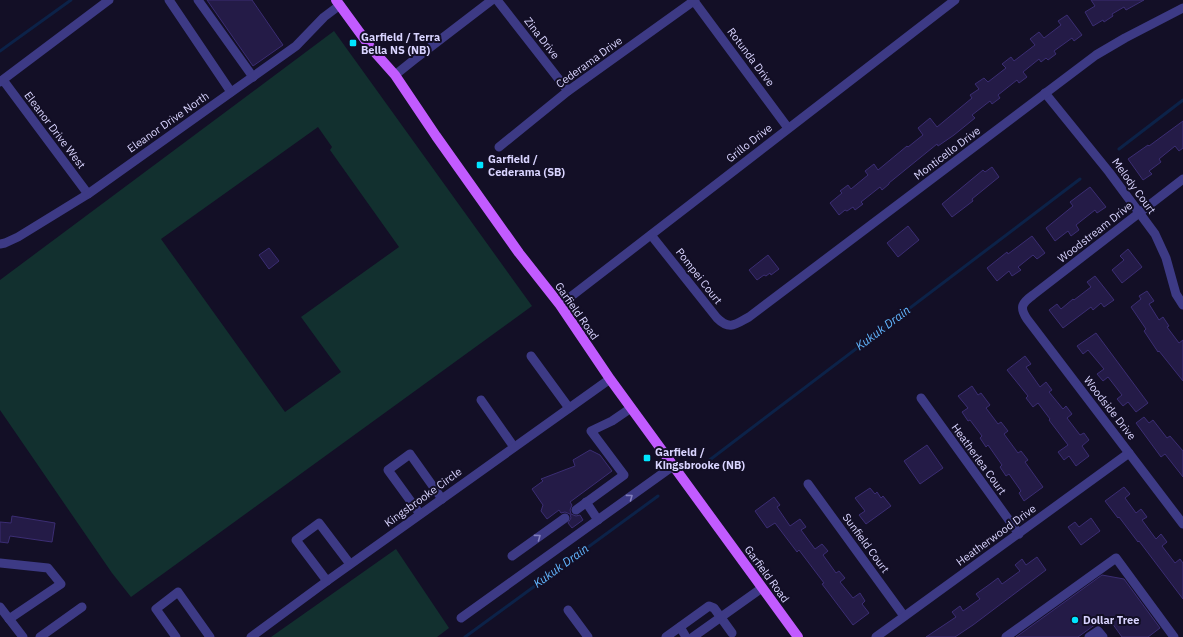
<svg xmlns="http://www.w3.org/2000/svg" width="1183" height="637" font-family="'IBM Plex Sans',sans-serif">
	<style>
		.green { fill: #12302f; fill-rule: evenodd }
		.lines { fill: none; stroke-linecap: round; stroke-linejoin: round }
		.stream { stroke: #0c2248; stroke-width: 3 }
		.building { fill: #241b47; stroke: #3b2d73 }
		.minor { stroke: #3d3a85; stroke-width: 9 }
		.major { stroke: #c25bff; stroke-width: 10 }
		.oneway { stroke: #837fbc }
		.poi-dot { fill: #00e5ff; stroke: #130f26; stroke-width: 1.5 }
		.labels { text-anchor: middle; stroke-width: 4; stroke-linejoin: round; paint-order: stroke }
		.poi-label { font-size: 11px; font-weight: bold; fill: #d9d4ff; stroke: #130f26; text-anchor: start }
		.street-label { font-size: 11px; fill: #d9d4ff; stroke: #130f26 }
		.water-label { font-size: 12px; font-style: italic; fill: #62b6ff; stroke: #130f26 }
	</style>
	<rect width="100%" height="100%" fill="#130f26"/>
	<g class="green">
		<path d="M 334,31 L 532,306 L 131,597 L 112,573 L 0,410 L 0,280 ZM 318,127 L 332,147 L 330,150 L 399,247 L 301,317 L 341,372 L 285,412 L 161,239 Z"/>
		<polygon points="396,549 449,628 437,637 271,637"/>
	</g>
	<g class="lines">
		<g class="stream">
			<polyline points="0,51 71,0"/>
			<polyline points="1119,149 1183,100"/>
			<polyline points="703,465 1080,179"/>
			<polyline points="465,637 658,496"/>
		</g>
	</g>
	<g class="building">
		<polygon points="207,0 252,0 283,45 253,66"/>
		<polygon points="1091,0 1144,0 1126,10 1124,7 1112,14 1113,16 1104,22 1103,20 1093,26 1085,12 1095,6"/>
		<polygon points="1067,15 1082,35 1074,41 1072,38 1054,51 1056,54 1048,60 1046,58 1041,62 1039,59 1023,72 1027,77 1019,83 1017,80 998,95 1000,98 992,104 990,101 972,115 975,118 954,135 938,146 937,144 889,183 889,184 882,190 880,187 861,202 863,204 855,210 853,207 847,211 845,210 839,215 830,203 842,193 840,191 848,185 851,189 868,175 865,171 874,164 878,170 907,146 908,147 923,135 918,128 930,118 937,127 972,98 970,95 979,89 975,84 984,78 988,82 1006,68 1002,64 1011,57 1014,61 1035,45 1030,39 1039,32 1044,38 1061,25 1058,21"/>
		<polygon points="1183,121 1183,148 1179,151 1175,146 1159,159 1161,162 1149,171 1152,174 1143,180 1128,159 1148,145 1149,146"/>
		<polygon points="992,167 999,177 972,199 973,201 952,217 942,204 983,170 985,172"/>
		<polygon points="1090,187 1106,207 1097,213 1095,210 1076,225 1079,230 1071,236 1068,231 1055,241 1046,228 1073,206 1070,202"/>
		<polygon points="908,226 919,240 898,257 887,243"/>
		<polygon points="1032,236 1045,253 1037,259 1033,255 1018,267 1021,270 1012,276 1009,271 997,281 987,268 1007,252 1008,254"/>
		<polygon points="269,248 279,261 269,269 259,255"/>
		<polygon points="1128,249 1142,267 1122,283 1112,270 1124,260 1120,256"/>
		<polygon points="768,255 779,269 771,275 770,273 766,276 764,275 757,280 749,270"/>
		<polygon points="1095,276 1114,300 1104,307 1101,303 1093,310 1091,307 1063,328 1049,310 1057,304 1061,309 1073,299 1074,300 1091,287 1087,282"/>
		<polygon points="1147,291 1154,301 1149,304 1159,320 1163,317 1169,326 1167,327 1179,343 1183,340 1183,381 1159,351 1158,352 1144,331 1146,329 1131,307 1141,299 1139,296"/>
		<polygon points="1096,333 1148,403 1136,412 1128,402 1123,406 1117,399 1122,395 1108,377 1103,381 1097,374 1104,369 1088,350 1083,354 1077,346"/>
		<polygon points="1025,356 1031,364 1026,367 1040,387 1046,382 1052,390 1049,392 1063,409 1066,406 1072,414 1067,418 1080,435 1084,433 1089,440 1082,446 1089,456 1076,466 1069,456 1064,460 1058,452 1068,445 1049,420 1050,419 1038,403 1033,407 1026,398 1028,396 1007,370"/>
		<polygon points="972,386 978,395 981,393 990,405 986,408 998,424 1001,422 1008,431 1004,434 1018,453 1021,451 1028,460 1025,462 1043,487 1024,501 1019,493 1021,491 1009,474 1006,476 1000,467 1002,465 988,445 986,447 980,438 982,436 970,420 968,421 962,412 968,408 958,396"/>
		<polygon points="1144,417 1149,423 1153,420 1167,438 1170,436 1183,451 1183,477 1165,454 1161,457 1136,423"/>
		<polygon points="927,445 943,468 920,484 904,461"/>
		<polygon points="590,450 600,455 612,471 570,502 572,505 570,510 571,514 576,516 580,515 583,520 572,528 568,523 571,518 570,514 565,512 561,513 559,510 547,519 541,511 543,505 532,489 543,481 541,479 575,466 573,460"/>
		<polygon points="1124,487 1130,494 1125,498 1136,513 1141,509 1147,517 1142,520 1156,539 1161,534 1167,542 1162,546 1175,563 1180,559 1183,563 1183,599 1139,541 1138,542 1119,517 1118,518 1105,501"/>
		<polygon points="870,488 875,494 877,492 881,498 883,496 891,506 866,524 859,515 865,511 855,498"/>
		<polygon points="774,497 780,505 777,507 790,526 800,519 806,527 801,530 815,549 822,544 828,551 823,555 836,573 839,571 845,578 840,582 853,598 860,593 865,601 862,604 869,613 853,625 822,584 824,583 799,550 797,552 775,523 767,528 755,511"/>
		<polygon points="12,516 55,523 52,542 10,536 8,543 0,542 0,522 11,523"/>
		<polygon points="1091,518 1100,531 1081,545 1068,527 1075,522 1079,527"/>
		<polygon points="1037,557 1046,570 973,625 955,637 926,637 956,617 952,612 960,606 963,611 980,599 976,594 990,584 998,578 1002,584 1020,571 1015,565 1022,559 1026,565"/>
		<polygon points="1102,575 1124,579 1160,628 1148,637 1122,637 1107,616 1078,637 1016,637"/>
	</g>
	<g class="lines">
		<g class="minor">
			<polyline points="169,0 231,92"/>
			<polyline points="198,0 253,77"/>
			<polyline points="497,0 568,91"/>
			<polyline points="694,1 788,128"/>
			<polyline points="395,75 415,59 492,0"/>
			<polyline points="3,80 88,194"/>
			<polyline points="0,82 109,0"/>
			<polyline points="1045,93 1109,172 1155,234 1166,258 1176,294 1183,305"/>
			<polyline points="499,147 568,91 695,0"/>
			<path d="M 1183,179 L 1033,295 C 1022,303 1019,307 1027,319 L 1183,524"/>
			<path d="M 651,235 L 717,318 C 730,331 736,324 749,317 L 1096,55 L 1125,38 L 1183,8"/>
			<polyline points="0,244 5,243 18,237 88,194 296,46 324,17 340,5"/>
			<polyline points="560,305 955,0"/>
			<polyline points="531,356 569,408"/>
			<polyline points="921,398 1019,534"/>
			<polyline points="481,400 514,447"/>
			<polyline points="808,484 904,616"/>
			<polyline points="586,502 598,520"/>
			<polyline points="576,510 624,475 591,431 612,421 631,408"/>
			<polyline points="420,514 388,470 410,454 442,499"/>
			<polyline points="512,556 565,518"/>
			<polyline points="0,563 48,568 61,584 9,619"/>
			<polyline points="327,581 296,540 319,523 350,564"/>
			<polyline points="0,607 23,637"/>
			<polyline points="568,610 588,637"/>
			<polyline points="461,618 673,466"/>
			<polyline points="680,627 686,637"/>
			<polyline points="40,637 82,607"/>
			<polyline points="176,637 156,609 178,592 210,637"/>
			<polyline points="251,637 327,581 610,379"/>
			<polyline points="666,637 709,606 714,608 732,633"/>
			<polyline points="693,637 762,588"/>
			<polyline points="876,637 1129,453"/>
			<polyline points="1006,637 1116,558 1174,637"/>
			<polyline points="1089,637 1098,631 1103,637"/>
		</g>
		<polyline class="major" points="336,0 371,48 395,75 436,136 519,253 560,305 610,379 798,637"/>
	</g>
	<defs><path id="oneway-chevron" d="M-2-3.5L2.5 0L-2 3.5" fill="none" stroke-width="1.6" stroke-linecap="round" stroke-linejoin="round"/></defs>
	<g class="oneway">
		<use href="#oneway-chevron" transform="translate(630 497) rotate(-36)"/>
		<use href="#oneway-chevron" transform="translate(538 537) rotate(-36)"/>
	</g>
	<g class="poi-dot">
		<rect x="349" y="39" width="8" height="8" rx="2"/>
		<rect x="476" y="161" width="8" height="8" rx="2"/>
		<rect x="643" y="454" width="8" height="8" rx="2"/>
		<circle cx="1075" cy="620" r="4"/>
	</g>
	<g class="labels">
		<g class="poi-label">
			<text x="361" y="41">Garfield / Terra<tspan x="361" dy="13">Bella NS (NB)</tspan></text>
			<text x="488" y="163">Garfield /<tspan x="488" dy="13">Cederama (SB)</tspan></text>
			<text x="655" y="456">Garfield /<tspan x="655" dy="13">Kingsbrooke (NB)</tspan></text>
			<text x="1083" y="624">Dollar Tree</text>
		</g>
		<g class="street-label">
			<text transform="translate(542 38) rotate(52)" y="4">Zina Drive</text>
			<text transform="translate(751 57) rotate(53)" y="4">Rotunda Drive</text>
			<text transform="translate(589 62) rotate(-36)" y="4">Cederama Drive</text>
			<text transform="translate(168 122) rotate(-35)" y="4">Eleanor Drive North</text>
			<text transform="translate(55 130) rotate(53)" y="4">Eleanor Drive West</text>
			<text transform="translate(749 143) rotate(-38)" y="4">Grillo Drive</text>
			<text transform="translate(947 153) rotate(-37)" y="4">Monticello Drive</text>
			<text transform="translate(1134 186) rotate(54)" y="4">Melody Court</text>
			<text transform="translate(1095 232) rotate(-38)" y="4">Woodstream Drive</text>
			<text transform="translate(699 276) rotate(52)" y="4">Pompei Court</text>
			<text transform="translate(577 311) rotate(55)" y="4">Garfield Road</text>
			<text transform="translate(1110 408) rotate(52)" y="4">Woodside Drive</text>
			<text transform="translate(979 459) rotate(54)" y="4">Heatherlea Court</text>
			<text transform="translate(423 497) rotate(-36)" y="4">Kingsbrooke Circle</text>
			<text transform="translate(996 535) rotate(-36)" y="4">Heatherwood Drive</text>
			<text transform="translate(866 543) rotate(54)" y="4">Sunfield Court</text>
			<text transform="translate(767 574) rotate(54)" y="4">Garfield Road</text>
		</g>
		<g class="water-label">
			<text transform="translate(883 328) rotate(-37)" y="4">Kukuk Drain</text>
			<text transform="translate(561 566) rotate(-36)" y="4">Kukuk Drain</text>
		</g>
	</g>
</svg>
